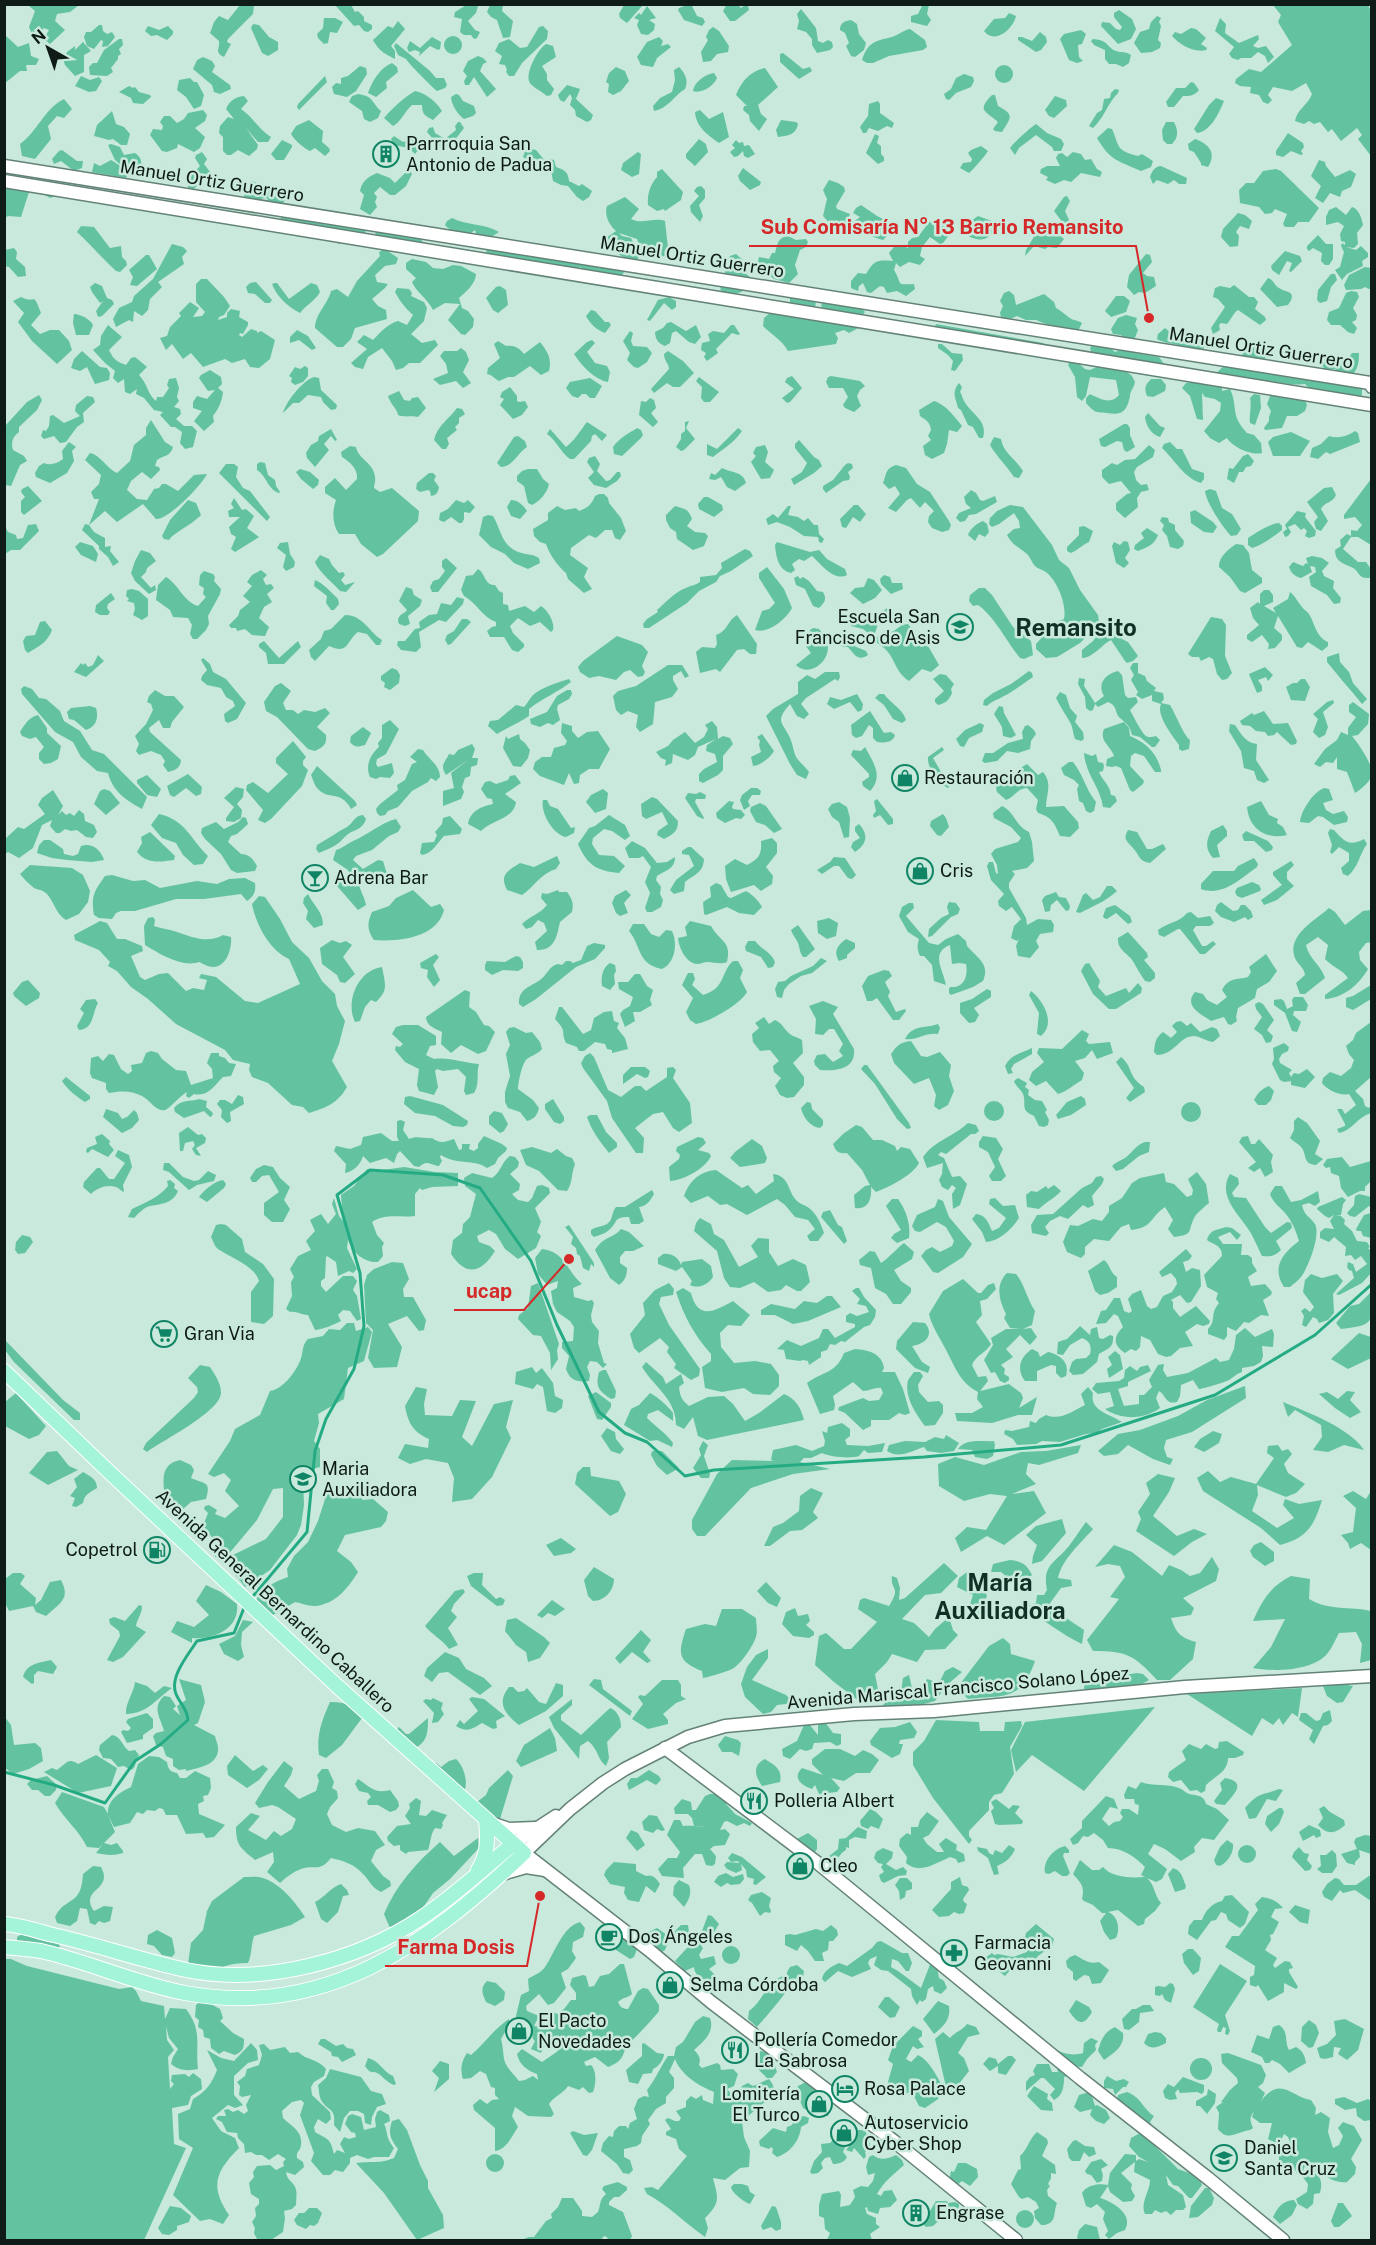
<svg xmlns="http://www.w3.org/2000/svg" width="1376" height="2245" font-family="'Public Sans',sans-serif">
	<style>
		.green { fill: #63c3a0 }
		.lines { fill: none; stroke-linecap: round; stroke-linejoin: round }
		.stream { stroke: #25ab84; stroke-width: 3 }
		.secondary-casing { stroke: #648376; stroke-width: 15 }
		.primary-casing { stroke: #fff; stroke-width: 16 }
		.secondary { stroke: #fff; stroke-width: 12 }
		.primary { stroke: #a3f4d9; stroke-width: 14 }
		.labels { text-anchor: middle; stroke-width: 5; stroke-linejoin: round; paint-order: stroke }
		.poi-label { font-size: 18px; fill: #0e1b16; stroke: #c8e9db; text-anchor: start }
		.street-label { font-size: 18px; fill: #0e1b16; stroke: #c8e9db }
		.district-label { font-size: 24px; font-weight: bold; fill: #122f25; stroke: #c8e9db }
		.leader { fill: none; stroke: #d62828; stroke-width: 2 }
		.callout-dot { fill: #d62828; stroke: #c8e9db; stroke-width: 2 }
		.callout-label { font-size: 20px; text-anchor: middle; font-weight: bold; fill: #d62828; stroke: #c8e9db; stroke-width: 5; stroke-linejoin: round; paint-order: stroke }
	</style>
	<rect width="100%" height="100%" fill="#c8e9db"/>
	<g class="green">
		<polygon points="468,4 478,6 476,13 468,21 475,30 480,32 477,38 474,39 471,35 464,35 460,32 462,19 454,17 455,12"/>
		<polygon points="727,4 738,5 741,8 745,5 755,5 748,6 749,10 735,21 730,21 723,11"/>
		<polygon points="923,4 929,5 927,14 931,20 927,26 911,22 911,16 918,14"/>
		<polygon points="28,5 79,5 70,12 57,14 55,21 65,30 50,44 44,39 49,30 44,28 40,32 32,34 29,27 35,11"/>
		<path d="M 240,5 L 254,5 L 253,14 L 228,39 L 227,42 L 231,44 L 224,57 C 214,52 220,49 219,41 L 210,33 L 214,22 L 219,16 L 228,20 Z"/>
		<polygon points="335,5 351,5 355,12 358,11 364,17 364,21 372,25 372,29 368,32 364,31 359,25 354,26"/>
		<polygon points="490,5 503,5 502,11 513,21 510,37 503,38 497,20 491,17 487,12"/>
		<polygon points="624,5 624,4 643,5 627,23 620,18 619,14"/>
		<polygon points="687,5 692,6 697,16 703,18 705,22 702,26 684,20 678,10 679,8"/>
		<path d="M 1273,5 L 1368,5 L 1372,13 L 1371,156 L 1358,139 L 1362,135 L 1357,128 L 1341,141 L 1332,129 L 1328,132 L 1320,122 L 1314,124 L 1309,121 L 1304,124 L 1295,121 C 1297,109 1308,105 1312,94 L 1306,83 L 1292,91 L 1273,87 L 1268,95 L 1272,100 L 1268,104 L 1263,102 L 1259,95 L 1250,93 L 1251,87 L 1240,86 L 1235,83 L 1236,79 L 1249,69 L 1261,72 L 1292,45 L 1278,22 L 1281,15 Z"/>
		<polygon points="647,6 656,18 649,20 655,24 654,30 648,35 641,34 637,25 639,20 634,18 639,13 641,15"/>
		<polygon points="801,9 816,28 818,41 823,43 828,40 832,42 833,47 830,50 817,53 812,45 812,39 806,32 797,29 799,21 797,14"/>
		<polygon points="1119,10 1132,19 1136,29 1131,39 1118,44 1101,26 1102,22 1110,23 1116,29 1120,30 1122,27 1114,17 1114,13"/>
		<path d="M 1009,13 L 1016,16 C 1013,29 995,45 984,31 L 994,19 L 1005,18 Z"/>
		<polygon points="1157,16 1161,18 1159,22 1161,26 1158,40 1161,43 1160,48 1152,52 1141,53 1134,43 1140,32 1149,29 1151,22"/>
		<polygon points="324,18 335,18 343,22 337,33 330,32 328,43 324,44 318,38 317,34 323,28"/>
		<polygon points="1220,18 1226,24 1225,33 1239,43 1258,35 1259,39 1253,46 1258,48 1266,46 1274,57 1268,63 1265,56 1258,52 1251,58 1241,58 1238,60 1232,58 1229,54 1234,47 1215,31"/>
		<path d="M 851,20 L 857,24 L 859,34 L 866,43 L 864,50 L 855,57 L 851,56 L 846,46 L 849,43 L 845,33 L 840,30 C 840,23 844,21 851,20 Z"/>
		<path d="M 398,21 L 405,29 L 391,46 L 395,51 L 395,59 C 384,53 380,52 373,40 L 388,26 L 393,28 Z"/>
		<polygon points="253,24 259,25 269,37 278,42 278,50 268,56 262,53 251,28"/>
		<polygon points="99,25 102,25 103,31 107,34 112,32 115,37 108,46 102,47 103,41 101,40 94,49 87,46 84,37 86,32 91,32"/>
		<polygon points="148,26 159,30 168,26 173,31 173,34 167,40 157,35 151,36 145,31"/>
		<polygon points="543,26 548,31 547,39 522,63 514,76 509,76 506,72 507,70 505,65 499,64 502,56 495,51 499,43 509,39 520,48 527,47 539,27"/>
		<polygon points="713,27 719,31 729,46 728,52 717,54 711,61 703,62 701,52 708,40 706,37 709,30"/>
		<path d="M 1191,28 L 1196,29 L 1206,38 L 1201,44 L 1207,48 L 1206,50 C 1194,53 1180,45 1172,36 L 1175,32 L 1181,34 Z"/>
		<path d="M 910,29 L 925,40 L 927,47 L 923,50 L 889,56 L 873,63 L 867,63 L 862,60 C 868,42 875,41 892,37 C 899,35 903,30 910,29 Z"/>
		<polygon points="1081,30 1086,34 1082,44 1078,45 1079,57 1083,61 1077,63 1069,60 1060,39 1064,34"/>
		<polygon points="1040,32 1046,37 1047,42 1041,50 1036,52 1018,40 1018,37 1022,37 1032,41"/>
		<polygon points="5,35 18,47 29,43 31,56 39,59 36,65 26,65 27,71 20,71 5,83"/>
		<circle cx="453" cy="45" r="9"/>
		<polygon points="432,37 441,42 440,49 438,50 430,46 419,56 420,52 415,50 409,52 407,48 410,41 420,48"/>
		<polygon points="659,37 663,41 661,46 668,44 671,47 657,58 653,67 641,65 637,57 647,42"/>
		<polygon points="119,39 122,39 123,45 119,49 121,54 118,56 118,59 111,68 113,72 107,76 90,75 89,67 93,63 97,63 104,50"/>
		<path d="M 1093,39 C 1109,40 1106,47 1116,51 C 1121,53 1125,51 1131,55 L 1129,63 L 1123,67 L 1116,64 L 1109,64 L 1105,59 L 1105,50 L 1094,45 L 1091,41 Z"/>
		<polygon points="83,42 91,51 84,55 84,72 75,76 65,65 63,59 67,52 75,46 75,50"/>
		<path d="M 396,43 L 430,71 L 436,78 L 444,78 L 447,85 L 445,88 L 437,91 C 432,87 408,63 406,59 L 398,55 L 394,46 Z"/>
		<path d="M 546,44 L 553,46 L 556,57 L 542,66 L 547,74 L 547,80 L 554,89 L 551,95 L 547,96 C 543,92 530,86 529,81 C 526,71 538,49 546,44 Z"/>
		<polygon points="783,53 803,69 810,67 812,71 799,79 780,62 780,54"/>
		<polygon points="478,56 483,58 487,62 483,64 480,71 496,89 487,97 474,77 469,85 465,85 464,81 467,76 463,71 468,61"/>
		<polygon points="203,57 212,61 215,66 212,72 230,85 231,89 220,94 214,92 212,85 193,69 197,60"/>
		<path d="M 392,63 L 397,67 L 398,72 L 386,82 L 387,88 L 376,97 L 368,93 C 372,81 380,68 392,63 Z"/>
		<circle cx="1004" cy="74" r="9"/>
		<polygon points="360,66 366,68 367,74 356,91 347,97 334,94 332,87 336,83 341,84 341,78 348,76"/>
		<polygon points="616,67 625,71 629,81 621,91 613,95 608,92 609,84 606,82 609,73"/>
		<path d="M 679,67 C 685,73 689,81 685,89 C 674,96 667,109 654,111 L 653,106 L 660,98 L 672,92 L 675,80 L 674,70 Z"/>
		<path d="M 765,68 L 778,87 L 758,105 L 761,114 L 767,119 L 759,131 L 750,121 L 749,115 L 743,110 L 744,106 L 747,106 L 736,95 C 741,82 750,71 765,68 Z"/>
		<path d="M 714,73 L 717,78 C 714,86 701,94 693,91 C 694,82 706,74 714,73 Z"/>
		<polygon points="964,74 973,77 974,81 971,87 956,93 949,100 946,99 944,94 951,89 956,78"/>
		<polygon points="81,76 90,80 99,77 102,81 96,91 89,92 75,86"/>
		<polygon points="325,76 327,82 299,110 297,107 298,104"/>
		<polygon points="190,78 194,82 197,82 204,95 201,106 194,109 186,97 177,90 179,80"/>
		<path d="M 1191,82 L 1194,83 L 1199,90 C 1194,96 1190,96 1183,96 L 1174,107 L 1168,107 L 1166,102 L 1176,88 L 1185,88 Z"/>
		<polygon points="567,85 580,89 576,99 593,115 591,120 587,122 576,116 575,110 570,105 572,98 570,94 564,102 560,100 558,95"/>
		<polygon points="129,86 133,88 135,87 139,92 150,95 151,97 143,104 133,103 131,98 119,92"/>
		<path d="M 1115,89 L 1119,90 L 1118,93 C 1107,104 1104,118 1093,128 L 1089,126 L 1097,113 L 1102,110 L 1104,99 L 1110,98 L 1111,93 Z"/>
		<path d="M 415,91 C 425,93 436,101 442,111 L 433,120 C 425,116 422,114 422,105 L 412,105 C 404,112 402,121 393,126 L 384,118 C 392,108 405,97 415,91 Z"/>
		<path d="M 358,94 C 375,97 370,101 381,111 L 378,118 L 370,122 L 364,119 L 362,111 L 349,102 L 352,96 Z"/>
		<path d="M 456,94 L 459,95 L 463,101 L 474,106 L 476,113 L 473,116 L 464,119 C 458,115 451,104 451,97 Z"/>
		<path d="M 992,95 L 995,95 L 998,106 C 1014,115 1012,116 1002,132 L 995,131 L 993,129 L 998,122 C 986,111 976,111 992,95 Z"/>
		<path d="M 244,96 L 248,101 L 241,109 C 253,117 259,130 271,137 L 268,142 L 258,142 L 246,128 L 258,145 L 257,149 L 249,156 L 238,150 L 231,155 L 227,155 L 223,151 L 223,137 L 219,133 L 220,126 L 228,117 L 234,119 L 226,109 C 229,101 235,97 244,96 Z"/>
		<polygon points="1055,96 1066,100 1067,106 1054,118 1049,116 1045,110"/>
		<path d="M 1216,98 L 1224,101 C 1219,113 1210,132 1197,133 L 1194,129 L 1209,105 Z"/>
		<path d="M 64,99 L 72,109 L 64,118 L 57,116 L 48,126 L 51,139 L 35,159 L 22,156 L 20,144 C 38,131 44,109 64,99 Z"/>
		<polygon points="878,101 880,104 880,113 894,123 892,128 887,126 878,131 869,128 866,133 863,133 860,127 868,116 869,104"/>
		<polygon points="203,110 207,115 205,121 195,128 205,137 200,148 194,152 178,144 177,148 167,152 162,151 150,135 153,129 162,130 163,126 160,122 164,116 170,116 177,123 184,119 188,113"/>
		<path d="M 700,110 L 709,119 L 723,112 L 729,137 L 719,143 C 708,135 696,127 695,112 Z"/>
		<polygon points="112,111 116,124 124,127 130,134 127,145 121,145 113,139 109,140 94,136 97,125"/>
		<path d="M 309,120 L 323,131 L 322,142 L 329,148 L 330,151 L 325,156 L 315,148 L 310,151 C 304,148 294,140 291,134 L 296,126 Z"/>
		<path d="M 781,120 L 796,122 L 798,124 C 796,135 787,136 778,137 L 776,130 Z"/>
		<polygon points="458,122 460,122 464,128 454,141 444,148 440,147 427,132 429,128 433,127 435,133 445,139 456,130 455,126"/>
		<path d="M 1166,122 L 1174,122 C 1178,130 1179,137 1172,144 L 1167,144 L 1163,140 L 1162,130 Z"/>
		<path d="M 1036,124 L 1047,133 L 1061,139 L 1064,144 L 1061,151 L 1054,151 L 1052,147 L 1036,135 L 1019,148 L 1015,155 L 1010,148 C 1013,143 1031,127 1036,124 Z"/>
		<path d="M 1108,128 L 1112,129 C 1120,148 1116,150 1138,156 L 1142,154 L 1153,161 L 1151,167 L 1141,171 C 1119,161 1110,161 1097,138 Z"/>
		<polygon points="1288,133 1303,143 1304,147 1301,151 1303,154 1301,155 1291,151 1283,157 1276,155 1276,151"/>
		<polygon points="875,134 879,136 877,143 881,146 881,154 884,157 884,161 878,164 866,153"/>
		<polygon points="394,136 403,142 412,139 420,148 415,154 409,148 394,145 391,139"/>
		<polygon points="699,139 706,144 708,152 695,166 686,158 686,154"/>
		<path d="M 1195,139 C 1209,144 1217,153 1208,167 L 1201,165 L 1201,163 L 1194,152 L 1189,150 L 1188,144 Z"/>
		<polygon points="282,140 292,145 292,147 284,160 276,160 271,154"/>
		<polygon points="736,140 739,143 743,142 744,146 749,145 755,154 748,158 744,156 743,151 738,156 734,157 730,152 735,148 732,145"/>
		<path d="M 111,144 L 120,147 L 124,155 L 135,153 C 141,157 142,161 141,168 L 137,172 L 129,172 L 126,178 L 92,172 L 94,163 L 100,166 L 111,160 L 127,170 L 115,160 L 108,145 Z"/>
		<path d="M 981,146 L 988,151 C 985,156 973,170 969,173 L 960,168 L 963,163 L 971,162 L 972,159 L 968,153 L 971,150 Z"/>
		<path d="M 531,149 L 536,150 L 546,162 L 550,159 L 554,160 L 556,167 C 564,170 568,171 569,181 L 579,186 L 582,184 L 592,191 L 589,197 L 583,201 L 577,197 L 568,186 L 561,185 L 553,181 L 551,170 L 535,160 L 530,161 L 523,157 L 525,151 Z"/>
		<polygon points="62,150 77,161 83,161 82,168 74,171 61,161 54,164 52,159 59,151"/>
		<polygon points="202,152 207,159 204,164 210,172 192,191 188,189 188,179 200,166 195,158 196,155"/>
		<polygon points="638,152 641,154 639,174 632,177 621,170 623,163"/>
		<polygon points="1073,152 1081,154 1085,160 1091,159 1097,169 1102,172 1100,177 1081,173 1071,182 1064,180 1055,184 1046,180 1048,177 1040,173 1041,169 1047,166 1060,166 1056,158 1058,154 1062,153 1067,157"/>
		<polygon points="1319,160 1325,162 1326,166 1335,177 1350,170 1356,174 1351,187 1342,191 1340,197 1330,193 1323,203 1315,198 1321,186 1311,176"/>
		<path d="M 1161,166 L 1187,178 L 1186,184 L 1179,184 L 1174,180 L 1168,184 L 1157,180 L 1153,184 L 1150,177 C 1152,171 1155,166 1161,166 Z"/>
		<polygon points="743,168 761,182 760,185 750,190 740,181 738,176"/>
		<path d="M 409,169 L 412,174 L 406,186 L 395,195 L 390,195 L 380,187 L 374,193 L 377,197 L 375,202 L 377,207 L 370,215 L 360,209 L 364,195 L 360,191 C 362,181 368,177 377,173 L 390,178 L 395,183 Z"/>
		<path d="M 662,169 L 683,192 L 681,200 L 665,211 L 664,209 L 657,211 L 648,205 C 647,194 650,185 657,177 L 657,172 Z"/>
		<polygon points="1276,169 1281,171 1319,208 1309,222 1298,222 1294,227 1285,227 1283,224 1287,214 1275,209 1272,213 1265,214 1259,207 1240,203 1239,190 1246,183 1254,183 1263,171"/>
		<polygon points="829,180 838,183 844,187 845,191 836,206 837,209 850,214 847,222 843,226 832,226 823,216 827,199 823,190"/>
		<polygon points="252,181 266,187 277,198 290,192 283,203 272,203 266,198 248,201 244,197 246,188"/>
		<polygon points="17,186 58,195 50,198 45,195 29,192 21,217 8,216 5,218 4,189"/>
		<polygon points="701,186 705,190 705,198 699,205 703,216 700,222 691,212 690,206 699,196 694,191 697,187"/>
		<polygon points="1067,196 1070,201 1065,211 1069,220 1068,223 1063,223 1054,211 1064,197"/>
		<path d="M 625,197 L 639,209 L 631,219 C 642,225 653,217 665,221 L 668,248 L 665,256 L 656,257 L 640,247 L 637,239 L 619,233 L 622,236 L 631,238 L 639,254 L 638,259 L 629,261 L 605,245 L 603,240 L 616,231 C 609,225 604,215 607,206 Z"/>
		<path d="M 861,205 L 877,216 L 887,221 C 891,229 890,234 883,240 C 871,237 862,231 852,225 L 852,223 L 860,217 L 853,213 L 856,208 Z"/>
		<path d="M 1336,207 L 1346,215 L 1352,207 C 1359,209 1362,219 1363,225 L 1357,233 L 1358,244 L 1354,248 L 1346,247 L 1356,250 L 1361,246 L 1368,253 L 1368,257 L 1362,261 L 1363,266 L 1347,274 L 1342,280 L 1335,270 L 1340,267 L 1344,252 L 1341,246 L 1342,243 L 1345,245 L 1345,242 L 1341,241 L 1340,234 L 1344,226 L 1338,222 L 1326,225 L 1326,217 L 1329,210 Z"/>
		<polygon points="284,213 319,218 325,225 336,219 366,227 365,235 348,235 339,244 331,238 302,229 298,221 284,232 278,223"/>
		<polygon points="1238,213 1245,215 1252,221 1249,229 1240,226 1236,232 1239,236 1238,246 1230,247 1221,237 1223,229"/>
		<path d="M 978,216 L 992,221 L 995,227 C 990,241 980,242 968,236 L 965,229 L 967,224 Z"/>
		<path d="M 452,218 C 467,226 485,223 499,232 L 488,239 L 477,237 L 475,230 L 468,235 C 460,233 449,231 445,225 L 447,221 Z"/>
		<path d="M 929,222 L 949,227 L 950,234 L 943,243 L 940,244 L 930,237 L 922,247 L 920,256 L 925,259 L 920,265 L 909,262 L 900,267 L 896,263 L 894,270 C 903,285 895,285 914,284 L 915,289 L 906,296 L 897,291 L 887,293 L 884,287 L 880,286 L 871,293 L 867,292 L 863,283 L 859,286 L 858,291 L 851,288 L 851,281 L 858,273 L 866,274 C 874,260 878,260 893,261 L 889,253 L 894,247 L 901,245 L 908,248 L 908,242 L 912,238 L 918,237 Z"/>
		<polygon points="376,223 418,235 425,245 375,240"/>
		<path d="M 1041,225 C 1049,230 1057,232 1064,239 L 1057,248 L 1048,247 L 1045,249 L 1034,246 L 1025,256 L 1026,250 Z"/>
		<path d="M 81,226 L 94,227 L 110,248 L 121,246 L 122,257 L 126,261 L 127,265 L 120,272 L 116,271 C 102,258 91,245 77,232 Z"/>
		<polygon points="1318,235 1326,244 1333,244 1333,259 1329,265 1325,265 1321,261 1322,253 1313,248 1309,251 1307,249 1307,246"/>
		<path d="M 788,236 L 796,240 L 806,239 L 808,242 L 806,247 L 800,250 L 795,265 L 798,274 L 789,283 L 774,279 L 768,274 L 762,275 L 756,272 L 759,257 L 769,259 L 772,253 L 775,253 C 778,244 777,238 788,236 Z"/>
		<polygon points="172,244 183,247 187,251 182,257 184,264 158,282 162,287 150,299 148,310 142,316 134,311 133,322 129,320 116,327 113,319 119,308 132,302 134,296 153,279"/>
		<path d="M 486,247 L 627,268 L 622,275 C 608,278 591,276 580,267 L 570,274 L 532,260 L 526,265 L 487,257 Z"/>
		<polygon points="14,248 17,252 16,259 25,267 26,276 18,277 9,267 5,266 5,250"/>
		<path d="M 385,249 L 398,258 L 396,264 L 385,266 L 375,275 L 377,282 L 388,284 L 385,288 L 372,299 L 378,306 L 386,310 L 387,319 L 355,328 L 351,339 L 343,347 L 337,347 L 315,328 C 315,314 328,304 331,291 L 337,289 L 348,297 L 357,281 L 380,256 L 379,252 Z"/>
		<polygon points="1285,251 1300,256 1302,261 1291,272 1289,271 1292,263 1287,261 1279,275 1272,270 1271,266"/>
		<path d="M 736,254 L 745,262 L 745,273 L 755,281 C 745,292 736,296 721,294 L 720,282 L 728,266 L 727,262 L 730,256 Z"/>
		<polygon points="1146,254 1150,255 1152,262 1143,273 1147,276 1154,277 1156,286 1145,293 1139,292 1134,295 1127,287 1129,275"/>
		<polygon points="146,255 149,255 157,269 137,286 130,285 133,277 129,270"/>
		<path d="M 412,259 L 426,262 L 433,268 L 443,269 L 453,265 L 461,266 L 476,274 C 476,283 466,292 459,298 L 462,308 L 468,311 L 474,319 L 473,327 L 465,335 L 461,334 L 448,320 L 460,304 L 445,303 L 433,310 C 427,298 416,292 412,282 L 416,278 L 406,269 L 406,263 Z"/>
		<polygon points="1365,267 1371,268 1371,290 1365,287 1361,289 1346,290 1344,285 1349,275"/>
		<polygon points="1331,274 1335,274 1337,280 1331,287 1327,301 1320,303 1317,300 1318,290"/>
		<path d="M 1268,278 C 1274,280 1274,285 1279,288 C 1287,293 1298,291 1288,305 L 1277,307 L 1260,289 Z"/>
		<polygon points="201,279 207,279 224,297 230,306 224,315 219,317 218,320 227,317 227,313 231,309 240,311 239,317 248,322 248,325 243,334 240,333 239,335 242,337 251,329 257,331 257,333 261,331 275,340 270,359 259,368 250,367 245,359 232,363 225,359 203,367 191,353 183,359 172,344 166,350 160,338 167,336 170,327 181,316 179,313 190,302 199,308 193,317 202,316 205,312 196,302 196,284"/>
		<polygon points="256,282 272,300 270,303 265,303 255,294 248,293 246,287 250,283"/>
		<polygon points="95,283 102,286 107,298 112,300 114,304 102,316 98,317 96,311 103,301 100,303 92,292 90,287"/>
		<path d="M 275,283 L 277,283 L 289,299 L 311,283 L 317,285 L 320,292 C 315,301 306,305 300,313 C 288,307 277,297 272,284 Z"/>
		<path d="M 1234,285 L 1249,297 L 1254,297 L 1258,302 L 1255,309 L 1265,317 L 1266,320 L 1260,325 L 1238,310 C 1233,313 1231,320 1227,324 L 1221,323 L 1219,325 L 1220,330 L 1213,334 L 1211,328 L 1225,307 L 1218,299 L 1213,297 L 1215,288 L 1220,286 L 1230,288 Z"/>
		<polygon points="500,286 506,290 508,305 498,313 493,310 486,298 496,287"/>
		<path d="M 397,288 L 409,289 L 412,293 L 411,296 L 424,302 L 427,308 L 424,321 L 411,334 L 422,343 L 435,340 L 438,345 L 420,363 L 409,363 L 403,368 L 396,370 L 392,361 L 382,348 L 368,357 L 363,369 L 355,367 L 351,363 L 367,349 L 357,342 L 364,335 L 373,340 C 382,331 386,325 398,321 L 407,325 L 413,315 C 405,308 400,301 395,292 Z"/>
		<path d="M 1009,291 L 1014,295 L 1016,305 L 1044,294 L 1054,302 L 1056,308 C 1062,311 1065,315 1070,318 C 1074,321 1078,320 1082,323 L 1078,331 L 1051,326 L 1036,320 L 1026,320 L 1017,316 L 1010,319 L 1001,317 L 1000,313 L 1003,306 L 1000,301 L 1004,293 Z"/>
		<polygon points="1351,291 1357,292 1359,297 1353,308 1357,315 1356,320 1352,322 1357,328 1354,334 1348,332 1340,325 1331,325 1327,320 1329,312 1339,308 1346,293"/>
		<path d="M 790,295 L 816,299 L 815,310 L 825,310 L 821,306 L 823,301 L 851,298 L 865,312 L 859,319 L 860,327 L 849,333 L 844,330 L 835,333 L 838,338 L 836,344 L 788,351 C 781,339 772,335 763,326 L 764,318 L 770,313 L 785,311 L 790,305 Z"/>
		<polygon points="1116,296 1124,296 1130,301 1126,312 1111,317 1105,311"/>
		<path d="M 21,297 C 37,305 32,290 41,313 L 31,325 L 40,334 L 50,330 L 59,330 L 69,341 L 72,350 L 57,364 L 32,341 L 18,322 L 24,313 L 13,301 Z"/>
		<polygon points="669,297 676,301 676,307 672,310 664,303 650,321 647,320 658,300"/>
		<path d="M 591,310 L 595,311 L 605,322 L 609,322 L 611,325 L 605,333 C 597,330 590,324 586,316 Z"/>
		<path d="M 74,314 C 80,314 90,319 93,325 L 89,335 L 76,335 L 73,323 Z"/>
		<polygon points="1126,315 1137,318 1135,324 1138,330 1134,340 1126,342 1121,335 1113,334 1111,329 1118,318"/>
		<path d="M 671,322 L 686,331 L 696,325 L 701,337 L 695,344 L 689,342 L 676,331 L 672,333 L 670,343 L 665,346 C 659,344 655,339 655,332 L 663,328 L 667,323 Z"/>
		<polygon points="936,324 1043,343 1044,346 934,328"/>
		<path d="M 108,325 L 122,337 L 109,350 C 113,359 117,362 126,365 L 131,358 L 135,357 L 147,367 L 139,375 C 148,384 147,394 156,401 L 157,397 L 163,397 L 169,388 L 167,385 L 169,379 L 176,378 L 179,388 L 177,397 L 179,401 L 174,407 L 180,409 L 181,414 L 176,419 L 184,426 L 192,426 L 197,431 L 193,447 L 185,449 L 180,443 L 182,432 L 175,427 L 171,427 L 160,415 L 163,412 L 154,410 L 144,398 L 136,394 L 137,389 L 130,394 L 125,392 L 124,379 L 118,383 L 113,378 L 115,371 L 105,363 L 93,350 L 100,345 L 101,336 Z"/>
		<polygon points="731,325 734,325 740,334 738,335 732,333 716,349 718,353 707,361 704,357 706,353 701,350 702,343 710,341 708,334 713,331 724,333"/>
		<path d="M 1165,328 L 1171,333 L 1180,333 L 1184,337 L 1197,333 L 1202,335 L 1206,341 L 1203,351 L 1191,352 C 1179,341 1169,346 1157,339 L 1158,334 Z"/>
		<polygon points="297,330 308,336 316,348 312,350 299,340 290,343 290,337"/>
		<polygon points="630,331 633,333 631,341 633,346 647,347 652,353 647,362 638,368 634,367 627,360 630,353 623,341"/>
		<path d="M 592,340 L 595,343 L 587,352 L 595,363 L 607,366 L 610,372 L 608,382 C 595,380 581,365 574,354 L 587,342 Z"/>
		<path d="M 498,341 L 506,346 C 515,345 519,348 524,354 L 540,342 C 548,352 552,359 549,371 L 541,375 L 530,366 L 514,377 L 508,377 L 499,381 C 494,378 492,375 487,374 L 488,368 L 500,358 L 494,344 Z"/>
		<polygon points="1094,343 1107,345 1115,352 1126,348 1135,353 1159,357 1164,364 1160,370 1092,354 1090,348"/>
		<polygon points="938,344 942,344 952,353 962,354 963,360 955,371 951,370 953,361 948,355 938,348"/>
		<polygon points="1261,345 1266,350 1265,360 1242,356 1243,351"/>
		<polygon points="461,348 466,352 469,360 463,372 471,383 463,388 456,381 440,385 433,379 448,373 446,364 440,356 444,351 457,351"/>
		<polygon points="82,351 100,367 107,368 110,373 109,380 95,384 87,367 80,371 71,368 74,359"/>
		<path d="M 668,351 L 683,361 L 694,373 L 680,387 L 673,387 L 667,383 L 654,393 L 651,389 L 669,369 C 669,363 664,361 664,354 Z"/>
		<path d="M 1352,353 L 1359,353 C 1359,362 1358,370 1351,376 L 1340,373 L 1335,369 L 1325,369 L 1318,361 L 1322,356 L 1326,357 L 1330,356 C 1338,363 1347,362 1352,353 Z"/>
		<path d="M 1075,360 L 1085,369 L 1090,370 L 1101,365 L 1127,372 L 1132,376 L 1135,382 C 1134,388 1130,391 1130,396 C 1127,411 1122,416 1107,413 C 1095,412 1095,413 1086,403 L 1086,398 L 1090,394 C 1100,399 1111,405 1119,395 L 1116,380 L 1090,377 L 1086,396 L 1082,401 L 1077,397 L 1075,377 L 1068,365 L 1070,361 Z"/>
		<path d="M 1277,361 L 1362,387 L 1362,395 L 1357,399 L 1312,391 L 1305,384 C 1290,386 1277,381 1262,381 C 1248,382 1236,388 1222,387 L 1222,391 L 1230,389 C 1239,409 1229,413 1247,433 L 1254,435 L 1261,443 L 1262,453 C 1252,456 1232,447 1227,438 L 1219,443 L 1210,438 L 1204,431 L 1220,411 L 1221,403 L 1215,399 L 1205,397 L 1202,393 L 1203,420 L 1197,419 L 1190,396 L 1182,388 L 1186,383 C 1203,381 1217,377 1226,362 L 1237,368 L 1240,366 L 1271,364 Z"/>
		<polygon points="305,366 308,368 308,376 303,382 295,385 291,382 292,378 289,376 295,367 300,369"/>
		<path d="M 210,370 L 221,377 L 222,384 L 218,388 L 223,392 C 222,401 219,408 213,416 L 214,422 L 204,431 L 194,421 L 202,411 L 193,408 L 193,402 L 197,396 L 207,399 L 215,390 L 208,391 L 199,378 L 201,375 Z"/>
		<polygon points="792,376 802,388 790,402 787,403 782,398 794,389 785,382 787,378"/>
		<polygon points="831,376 860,381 865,386 860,390 857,396 861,406 854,412 845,408 843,405 848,397 843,388 829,388 826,382 828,377"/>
		<path d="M 314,377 L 319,378 L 321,390 L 337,405 L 336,409 L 331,410 L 323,402 L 321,397 L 308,395 L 299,403 L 293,403 L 283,413 C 286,402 302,381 314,377 Z"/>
		<polygon points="699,377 719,392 710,402 704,402 701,398 702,387 696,381"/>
		<polygon points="590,378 602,386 595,398 590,398 586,394 582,394 578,398 572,396 566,388 570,382"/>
		<path d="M 1151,379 L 1161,379 L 1166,385 L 1165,391 L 1153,397 L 1147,396 C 1144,388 1145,385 1151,379 Z"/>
		<path d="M 959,383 L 962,387 L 960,392 C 962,394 962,398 964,401 C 971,414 988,420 983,438 L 979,438 L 973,427 L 968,425 L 961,410 L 958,408 C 956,398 951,393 959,383 Z"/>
		<polygon points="510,387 517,396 517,401 519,402 525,401 528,407 522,415 513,419 500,405 504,399 500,397 502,392"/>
		<path d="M 399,391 L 404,400 L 410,401 L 412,398 L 418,397 L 426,408 L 418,417 C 412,415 405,418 398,415 C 397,408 390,404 388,396 Z"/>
		<polygon points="1272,391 1304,398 1307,405 1305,411 1297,416 1287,416 1282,428 1265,430 1264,428 1269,421 1269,417 1271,411 1267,404"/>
		<path d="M 1254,394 L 1260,395 L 1261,408 L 1255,425 L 1250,423 C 1249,414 1252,406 1250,398 Z"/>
		<path d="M 39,395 L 42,400 L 37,410 L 19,427 L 19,432 C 12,437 11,443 13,450 L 24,456 L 27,461 L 20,465 L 11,486 L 5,485 L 5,426 L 27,402 Z"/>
		<polygon points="87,396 93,397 95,402 83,413 84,422 77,427 66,442 60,443 54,436 44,439 41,436 43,430 46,431 49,426 50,416 53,415 64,423 80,416 75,411 76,405"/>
		<polygon points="650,398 654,400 656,408 651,413 658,422 653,427 639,415 641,401 646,402"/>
		<path d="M 934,401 C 945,404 955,417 962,426 L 957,432 L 949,430 L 947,444 L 944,453 L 932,459 L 925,455 L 923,446 L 931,440 L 928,436 L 931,430 C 930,422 926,420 920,416 L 919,410 Z"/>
		<path d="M 457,408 L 462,409 L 465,414 L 459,418 L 459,423 L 455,427 L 457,430 L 447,438 L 449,444 L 446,449 L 442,449 L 434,440 C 437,426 449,419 457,408 Z"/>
		<path d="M 1148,413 L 1160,426 L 1165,428 L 1160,437 C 1151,434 1146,426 1145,417 Z"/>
		<path d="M 151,420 L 165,442 L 173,447 C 170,457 164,455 157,460 L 155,466 L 159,467 L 160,470 L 151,479 L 142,472 L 131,481 L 127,490 L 137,499 L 147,500 L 154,489 L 159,488 L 162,484 L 166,484 L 178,491 L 194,475 L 207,474 C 201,486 168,520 156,519 L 143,504 L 117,522 L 105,511 L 89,525 L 94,532 L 105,538 L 105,547 L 111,546 L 110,551 L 119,562 L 113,566 L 108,557 L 99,549 L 99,546 L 82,530 L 85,524 L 89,525 L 99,499 L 94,499 L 91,492 L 99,484 L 101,475 L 85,460 L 90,453 C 101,455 107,469 117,473 L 130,461 L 134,445 L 146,435 L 146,428 Z"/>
		<polygon points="689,421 686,428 695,439 684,450 681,451 676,447 681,439 681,434 685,431 685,422"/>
		<path d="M 587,422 L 607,435 L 602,441 L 595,434 L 592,436 L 591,441 L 574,459 L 570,459 C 561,453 557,441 547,434 L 550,429 L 566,447 C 575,440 580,431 587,422 Z"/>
		<polygon points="1124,424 1127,424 1130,428 1130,435 1135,447 1127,452 1124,450 1122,442 1117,441 1105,447 1101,446 1099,439"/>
		<path d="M 637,428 L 641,430 L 643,435 L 641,438 L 622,456 L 614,454 L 613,447 C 620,437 628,434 637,428 Z"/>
		<path d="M 738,428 L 742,431 C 733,444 724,448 713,457 L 707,455 L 707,444 L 717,449 Z"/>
		<polygon points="331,429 337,440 335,441 331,436 324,444 329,450 315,467 307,458 306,453 311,445 318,441 319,436"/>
		<path d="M 1355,431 L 1358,433 L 1360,442 L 1330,454 L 1326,452 L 1318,459 L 1310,457 L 1312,448 L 1321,444 L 1329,436 C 1338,439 1348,436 1355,431 Z"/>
		<polygon points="1291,432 1310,441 1300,456 1273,456 1268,442 1273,437"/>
		<path d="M 518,436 L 525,441 L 527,447 C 517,453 514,466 501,467 L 497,463 L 514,437 Z"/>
		<path d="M 994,437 L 1001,439 C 1003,453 1017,460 1023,471 L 1019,478 L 1014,477 C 1007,466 996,456 990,445 Z"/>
		<polygon points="799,440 814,457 819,460 822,466 814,473 794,485 791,479 802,472 807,463 795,448 795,444"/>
		<path d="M 69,442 L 76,447 L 72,451 L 74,461 L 67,473 L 50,483 L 36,477 L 35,473 L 39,466 L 44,463 C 50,466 58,463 63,459 L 62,451 Z"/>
		<path d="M 1170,442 L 1177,449 L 1182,449 L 1192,469 L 1204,473 L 1204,479 L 1201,483 C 1184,478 1175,460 1162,448 L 1164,444 Z"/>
		<polygon points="765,445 768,452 765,462 774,470 770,478 761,479 751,462 756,456 753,453 756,447"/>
		<polygon points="1149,445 1155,450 1153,457 1137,467 1134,472 1136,480 1141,485 1147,484 1149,490 1141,492 1137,498 1138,507 1125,518 1116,510 1116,503 1127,494 1131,493 1121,481 1109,484 1102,477 1102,470 1112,463 1117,465 1125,460 1135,459"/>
		<path d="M 350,446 L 356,447 C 358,459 374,463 375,477 C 376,481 374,484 374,488 L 380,492 L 392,488 L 419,511 L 418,521 L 383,554 L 377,557 L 361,544 L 355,534 L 339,534 C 332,524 332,511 336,500 L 325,493 L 325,487 L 335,478 L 346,490 L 357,479 C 358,469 350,462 342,457 L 341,452 Z"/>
		<polygon points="1248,454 1254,461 1251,466 1246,467 1243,472 1239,472 1234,483 1227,479 1229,468 1233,469 1243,456"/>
		<polygon points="595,456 600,464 597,471 606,481 610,480 617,472 620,472 621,476 617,481 606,488 594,485 588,478 594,472 587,462 589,458"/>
		<path d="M 260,462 L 265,463 L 268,475 L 275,480 L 276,486 L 280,492 L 279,493 C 267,489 267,476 257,470 L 257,464 Z"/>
		<polygon points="848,463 852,464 853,468 848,472 850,477 849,480 843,481 826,493 823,489 823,486 833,480 845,465"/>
		<polygon points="226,464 234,464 238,467 236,477 243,488 250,491 270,517 267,521 219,473"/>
		<path d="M 896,465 L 906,468 L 917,484 L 930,492 L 949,521 L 951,525 L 949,530 L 942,532 L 932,528 L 928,522 L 929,516 L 934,511 L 925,502 L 920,508 L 911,498 L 907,500 L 896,512 L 888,508 L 900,494 L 895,486 L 889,489 L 883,483 C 887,473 885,469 896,465 Z"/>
		<path d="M 722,468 C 731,473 743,471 746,483 L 735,491 L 727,487 L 721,477 L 715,480 L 709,479 L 711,473 L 715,475 Z"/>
		<polygon points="300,469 310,472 319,480 318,485 313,489 301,479 296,472"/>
		<path d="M 528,469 L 537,469 L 543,479 L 549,484 C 548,492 539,502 532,505 L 528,503 L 524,486 L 517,481 L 517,476 L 522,471 Z"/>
		<path d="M 429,473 L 433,473 L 436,476 L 434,480 L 439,487 C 438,492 437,495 431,496 L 430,491 L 428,490 L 420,492 L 416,489 L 417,483 Z"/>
		<path d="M 1371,479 L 1371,545 L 1358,537 L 1351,537 L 1343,549 L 1358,562 L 1366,562 L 1371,569 L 1371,578 C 1356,579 1361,571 1351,567 C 1342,563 1335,561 1335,550 L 1341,546 L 1340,540 L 1347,534 L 1351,536 L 1351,530 L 1357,531 L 1362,525 L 1355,517 L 1344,519 L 1344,515 Z"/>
		<polygon points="28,486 42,501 24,515 21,512 21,501 25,497 21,492 22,489"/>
		<path d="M 1332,487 L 1336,495 C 1333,503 1324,502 1321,509 L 1328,521 L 1321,531 L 1316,529 L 1314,522 L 1318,517 L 1307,502 L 1324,488 Z"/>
		<path d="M 1210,489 L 1216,491 L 1222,508 L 1232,514 L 1241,529 L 1237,535 L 1231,536 C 1223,528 1206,502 1205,491 Z"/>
		<polygon points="971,490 976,493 980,500 983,501 995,496 997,502 976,514 969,515 965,521 960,522 956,518 959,513 971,508 966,504 964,497"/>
		<path d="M 599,494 L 604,494 L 608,498 L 609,503 L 621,518 L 626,531 L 620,540 L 615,538 L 612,530 L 605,530 L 596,538 L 589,535 L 571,548 L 570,555 L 588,568 L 584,577 L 592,589 L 584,593 L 568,579 L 566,573 C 558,566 549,554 546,544 L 540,542 L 534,536 L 533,529 L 548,520 L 548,513 L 557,506 L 565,510 L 576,508 L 579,511 C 588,508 592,504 595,496 Z"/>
		<polygon points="704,497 708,497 722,505 723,510 714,517 699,509 698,504"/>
		<polygon points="234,498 242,510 246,509 254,516 247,528 259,537 235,552 231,549 236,537 231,534 229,527 240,517 229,517 228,511 234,508 231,504"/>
		<path d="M 188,500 L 196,503 L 201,515 C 193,524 173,533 169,540 L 164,539 L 162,536 L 170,520 Z"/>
		<polygon points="456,500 464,503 468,500 475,507 470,513 464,512 464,519 462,523 459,523 451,517 444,522 439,520 440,513 448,509"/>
		<path d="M 511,500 C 518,500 523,505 527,511 L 520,519 L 511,516 L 507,507 Z"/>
		<polygon points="854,505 858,505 866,514 860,522 853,517 846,528 842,527 840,519"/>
		<path d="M 1010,505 L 1023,507 L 1052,545 L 1059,560 L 1069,568 L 1080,590 L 1098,615 L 1099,622 L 1095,628 L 1080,643 L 1057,657 L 1046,658 L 1036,649 L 1036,644 L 1056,622 L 1064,619 C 1067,606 1058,582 1047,573 C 1044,570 1038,569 1035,566 C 1032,563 1031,558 1027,554 C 1020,548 1012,545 1007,535 L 1014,529 L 1020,528 L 1019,521 L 1014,513 L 999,524 L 992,527 L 989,524 L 990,518 L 997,511 Z"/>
		<path d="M 675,506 C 684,509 688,508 692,519 L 687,526 L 695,532 L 705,533 L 708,536 L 704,546 L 693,550 L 677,539 L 676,532 L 670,528 L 666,520 L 666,515 Z"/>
		<polygon points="788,506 791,506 788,515 798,517 804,521 808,518 814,525 818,525 819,534 824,539 822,543 819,542 818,537 804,536 790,527 777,522 768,525 766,519 773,514 778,518"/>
		<polygon points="1195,510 1213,522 1217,527 1213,533 1204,532 1191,523 1190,512"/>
		<polygon points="1297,511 1306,513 1305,517 1316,531 1315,536 1309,538 1305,536 1307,531 1304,528 1301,530 1295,524 1288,527 1291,532 1288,536 1285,537 1283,532 1287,529 1285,525"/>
		<path d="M 488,515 L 493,516 C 501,529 501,544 516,551 C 524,555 531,553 539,558 L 540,563 L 528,569 L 514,563 L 505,554 L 491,547 L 479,535 L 483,517 Z"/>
		<polygon points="1162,517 1168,518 1169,522 1175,525 1175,530 1184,541 1183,546 1178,549 1170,547 1167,536 1162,530 1164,525 1160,521"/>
		<path d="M 983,521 L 987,524 L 989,532 L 985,537 L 979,534 L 975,541 L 968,535 C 970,529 977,523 983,521 Z"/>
		<path d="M 1279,523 L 1282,526 L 1282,530 C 1273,537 1262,545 1252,548 L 1248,545 L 1248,538 C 1257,532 1269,524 1279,523 Z"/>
		<polygon points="36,524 39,531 20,550 11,550 5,554 5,526 8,532 16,535 17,539 23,538 28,525"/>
		<path d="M 1084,526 L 1093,531 L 1089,542 C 1082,545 1078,550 1071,553 L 1067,551 L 1067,547 L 1079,535 L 1079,527 Z"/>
		<path d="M 1147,528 L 1158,535 C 1154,545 1148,547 1138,551 L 1134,549 L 1135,545 L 1144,538 L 1141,533 Z"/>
		<polygon points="1124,541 1128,542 1130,550 1125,558 1129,563 1124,568 1116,563 1112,546 1114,542 1120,545"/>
		<polygon points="80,542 93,546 98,554 96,562 81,555 75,547"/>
		<polygon points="288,542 290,554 295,562 294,567 286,571 283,567 286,555 277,548 280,543"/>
		<path d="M 777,542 L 810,552 L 819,550 L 827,559 L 845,569 L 847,575 C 834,582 821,564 812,556 L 804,561 L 799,559 L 792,564 L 795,570 L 791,573 C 778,570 776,556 775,545 Z"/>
		<path d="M 1236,544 L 1243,545 L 1249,553 L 1252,570 L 1262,578 L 1262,583 L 1245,593 L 1240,591 L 1230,577 L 1219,567 C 1219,556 1228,550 1236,544 Z"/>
		<path d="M 745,549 L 750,551 L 753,556 L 731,571 L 720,576 L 716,582 L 699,591 L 687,603 L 649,628 L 644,628 L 643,624 L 647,619 L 658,612 L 657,610 C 665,603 676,591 686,588 C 692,585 694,586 700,582 L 700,577 L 716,575 L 722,568 L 721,563 Z"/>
		<polygon points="141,550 150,553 156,561 147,568 146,572 141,577 151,588 155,585 156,590 149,594 135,581 131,573 135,561"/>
		<path d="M 320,555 L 329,559 L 332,565 L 339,573 L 343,572 L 345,575 L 341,580 L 345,585 L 355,582 L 346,592 L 340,591 C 333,583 318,571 315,562 Z"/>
		<path d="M 1312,556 L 1322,558 L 1329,563 L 1322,571 L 1324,576 L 1334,581 L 1333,588 L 1341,598 L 1340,603 L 1334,604 L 1327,595 L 1311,586 L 1309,577 L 1316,572 L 1315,567 L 1310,566 L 1312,572 L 1301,578 C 1294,576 1291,573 1289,567 L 1293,562 L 1303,566 L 1306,563 L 1308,564 L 1306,558 Z"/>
		<polygon points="446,558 457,568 438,592 432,592 430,587 433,581 439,579 445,571 442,567 442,561"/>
		<path d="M 767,567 L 784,589 L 792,608 C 786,619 769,634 755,630 L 762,611 L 769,609 L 775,603 L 759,578 L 759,573 Z"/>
		<path d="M 478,569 C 486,574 484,585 495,585 L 499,591 L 503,593 L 503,604 L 508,605 L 509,611 L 525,606 L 534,612 L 541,606 C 548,610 555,623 553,630 L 551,632 L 540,622 L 530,626 L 518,618 L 510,626 L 513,633 L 524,644 L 524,647 L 518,652 L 512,650 L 504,637 L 490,637 L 487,631 L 492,627 L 496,626 L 496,622 C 482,617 476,602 464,596 L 461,590 L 466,576 L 473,575 Z"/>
		<polygon points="261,570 267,575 263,579 266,585 271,584 274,588 267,594 272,602 264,607 259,618 269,627 265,636 252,635 245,629 237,631 236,628 231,628 229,625 238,616 240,610 250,602 243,596 252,586 247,582 252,575"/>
		<path d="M 204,571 L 213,574 L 215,577 L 214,581 L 221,589 L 220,594 L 208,616 L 209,624 L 206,630 L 197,639 L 193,639 L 190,634 L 192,625 L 188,618 L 173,617 L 170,610 L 156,600 L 158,585 L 166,577 C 179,585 183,601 198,606 L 206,597 L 203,594 L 204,588 L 199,585 L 200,575 Z"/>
		<polygon points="884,575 890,577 892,583 902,583 903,589 891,594 881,584 880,579"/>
		<path d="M 798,576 L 800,579 L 803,577 L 809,581 L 817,591 L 823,592 C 827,599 825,602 819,608 L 813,606 L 805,589 L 796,585 L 794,578 Z"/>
		<polygon points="868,578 874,580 882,590 875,598 863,604 850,593 855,588 864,587"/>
		<path d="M 315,580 C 323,583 331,592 338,599 L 339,604 L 334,610 L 331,610 L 326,603 L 327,596 L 314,586 Z"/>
		<path d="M 406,587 L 412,589 L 414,595 L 422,600 L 420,606 L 408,616 L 410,624 L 405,626 L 399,624 C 396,615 403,615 407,610 L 399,601 Z"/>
		<path d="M 979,588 L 985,588 L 992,595 L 1013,627 L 1031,641 L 1033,655 L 1024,659 L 1020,658 C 1007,642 994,616 978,605 L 973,606 L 969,601 L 970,595 Z"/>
		<polygon points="132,589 139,591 148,599 148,616 142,620 133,615 135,609 134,603 127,601 129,599 126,596 127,590"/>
		<path d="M 1264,590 L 1269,590 L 1273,595 L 1273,602 L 1264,606 L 1276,613 L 1273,608 L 1288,599 L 1290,592 C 1296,597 1297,601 1302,607 C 1305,611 1306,610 1309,614 C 1315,624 1316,637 1328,642 L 1328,646 L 1322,651 L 1308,642 L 1302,648 L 1297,647 L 1278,616 L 1274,628 L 1282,635 L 1282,640 L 1275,648 L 1268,649 L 1269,644 L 1262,635 L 1252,642 L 1247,639 L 1247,635 L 1259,625 L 1253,618 L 1250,608 L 1258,602 L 1260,604 L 1260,594 Z"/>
		<polygon points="111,593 115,599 108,604 107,608 110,612 108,615 100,615 95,612 96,605"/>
		<polygon points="457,597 464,599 463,604 446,622 439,620 419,632 421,647 416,652 401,650 397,645 398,641 405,641 415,629 420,628 419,622 429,615 437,614 441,603 451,605"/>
		<polygon points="887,608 892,609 892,613 879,621 875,633 868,633 863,629 851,626 847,615 851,611 860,620 873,620"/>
		<path d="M 345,615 C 363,615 369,632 382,640 L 380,645 L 376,645 L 367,634 L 358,632 C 346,641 349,655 329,646 L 315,661 L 311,657 L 309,650 L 321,639 L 324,631 L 331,629 Z"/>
		<path d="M 737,615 L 757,644 L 756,654 L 750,654 L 744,649 L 737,650 L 720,672 L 716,669 L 700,673 L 696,652 L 702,647 L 715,648 L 717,644 L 716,635 C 728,631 727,621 737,615 Z"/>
		<polygon points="1211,617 1222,619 1226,625 1225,656 1232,673 1227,679 1222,680 1217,674 1213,659 1209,657 1201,661 1199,657 1192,657 1188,654"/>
		<polygon points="462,619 467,619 471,622 451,644 448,645 445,640 447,635 454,631"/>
		<path d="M 45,621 L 52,630 C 47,643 39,646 28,653 L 25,650 L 23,641 L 26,636 L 35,635 L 40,622 Z"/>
		<path d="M 908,624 L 920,639 L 917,644 L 921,647 L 925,645 L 928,646 L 939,665 L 931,672 L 922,669 L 909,681 C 891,669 898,654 874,641 L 880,634 C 890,635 895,630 902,625 Z"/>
		<path d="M 1117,627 L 1121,632 L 1122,639 L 1128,642 L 1138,656 L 1133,661 L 1127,663 L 1125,661 L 1111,640 C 1101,645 1093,658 1082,658 L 1082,650 L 1093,641 L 1102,629 L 1109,630 Z"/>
		<path d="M 813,628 L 819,629 C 822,633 825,637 827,642 C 833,659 810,679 796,665 L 811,653 L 805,645 L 805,638 L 810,636 L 810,630 Z"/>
		<polygon points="617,636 642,645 648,652 642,666 645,672 643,676 638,677 630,670 624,672 616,680 599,676 589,678 580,672 578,667 583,661"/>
		<path d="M 845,637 L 852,637 L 854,646 L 866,651 L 868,655 C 858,662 854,654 848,647 L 843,647 L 839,643 L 840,640 Z"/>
		<polygon points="264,641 279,658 298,641 301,647 284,664 268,664 266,653 259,647 259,644"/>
		<path d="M 1339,653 L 1340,662 L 1349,672 L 1353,683 L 1367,699 L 1362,704 C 1350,689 1338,676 1327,662 L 1327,657 Z"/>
		<polygon points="98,655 104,661 86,677 74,672 81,663 83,665 85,663 88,667 93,665"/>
		<polygon points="203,658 210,664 213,672 226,679 246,703 237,719 228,723 225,721 224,714 235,706 233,701 226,697 221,688 207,685 201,680 202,676 207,670 201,660"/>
		<path d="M 1133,663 L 1138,663 L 1138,673 L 1145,676 L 1147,681 L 1156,688 L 1154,691 L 1163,693 L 1164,699 L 1161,703 L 1170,705 C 1175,713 1184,736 1190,740 L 1189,749 L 1182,751 L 1179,749 L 1179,745 C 1172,735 1156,715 1161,704 L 1152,701 L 1152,695 L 1142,699 L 1136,695 L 1138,692 L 1131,680 L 1134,675 L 1130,668 Z"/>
		<polygon points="668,665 682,665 689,676 685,678 681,671 673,676 673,680 678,689 672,697 655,702 653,724 640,732 636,727 638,715 628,711 621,715 616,710 613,696 618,691 636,686"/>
		<polygon points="1265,667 1273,675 1268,681 1266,677 1258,680 1262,686 1262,691 1257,693 1249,674"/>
		<polygon points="392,668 397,670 400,675 399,683 390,690 384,687 385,683 381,680 381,676"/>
		<path d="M 1029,671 L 1032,673 L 1033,677 C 1024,683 1014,691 1004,696 C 998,700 993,700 987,706 L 983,705 L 984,700 L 993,693 L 1011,684 Z"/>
		<path d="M 1118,671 L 1122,675 L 1125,695 L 1128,698 L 1136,697 L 1138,702 L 1130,710 C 1132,714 1143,735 1146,736 C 1149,738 1152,737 1156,736 L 1160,740 L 1155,747 L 1152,747 L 1140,737 L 1132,735 C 1130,726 1127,724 1120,718 C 1114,712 1118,706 1108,702 L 1098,707 L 1095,704 L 1093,710 L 1090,711 L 1086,708 L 1085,697 L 1078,684 L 1079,678 L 1085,679 L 1084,686 L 1095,703 L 1104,696 C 1097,684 1105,674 1118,671 Z"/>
		<path d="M 825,672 L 839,672 L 840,677 L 838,681 L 835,679 L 806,698 L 801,704 L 809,714 L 804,719 L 797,716 L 790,704 C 774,722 783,722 790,738 C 793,744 793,751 796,757 C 799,762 805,766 809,772 L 806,779 L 797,775 L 790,764 L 766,716 L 773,709 L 798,694 L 798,682 L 807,675 L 815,679 Z"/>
		<path d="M 940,674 L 946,675 L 954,684 L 951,689 L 952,693 C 949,700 946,703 938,705 L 935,702 L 935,699 L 944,691 L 933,679 Z"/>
		<path d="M 569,679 L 571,682 C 558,692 543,698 529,709 L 529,716 C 519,723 508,727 497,734 L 488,726 L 490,721 L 498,720 L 516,705 L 524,707 C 528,703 529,699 533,695 C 540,688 559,682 569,679 Z"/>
		<polygon points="1301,679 1305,679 1310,687 1305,701 1291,700 1286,687 1293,683 1297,683"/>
		<path d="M 281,683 L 291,691 L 283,703 L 286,710 L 293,710 L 298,714 L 304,710 L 315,712 L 325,708 L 330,713 L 317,727 L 326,735 C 327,745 323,747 315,751 L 308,749 L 277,717 L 266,711 L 264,702 L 275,686 Z"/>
		<path d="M 24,686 L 32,689 L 39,698 L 46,699 L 60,711 L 64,721 L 80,731 L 92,750 L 104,754 L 147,797 L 142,809 C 126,800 113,792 108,773 L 97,771 L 81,757 L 73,742 L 55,732 L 22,694 L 21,689 Z"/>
		<path d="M 155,690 L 165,696 L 174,696 L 184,707 L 172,722 L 170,728 L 163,728 L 159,720 L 149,728 L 150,732 L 181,760 C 180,768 176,770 168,772 L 163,765 L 165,761 L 161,755 L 151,751 L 139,755 L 136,751 L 139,744 L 135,736 L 146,724 L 153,710 L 151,704 L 147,702 L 149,696 Z"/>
		<polygon points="567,690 571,690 572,694 569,699 558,705 557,709 560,720 553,725 548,723 540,727 531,724 530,719 547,712 557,696"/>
		<path d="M 1060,692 L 1066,695 L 1070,708 L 1077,716 L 1075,722 L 1083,732 L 1084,739 L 1081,741 L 1075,739 C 1073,734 1073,729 1071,724 C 1066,715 1061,708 1056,698 Z"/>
		<polygon points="857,694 863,704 862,710 858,712 850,702 834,709 827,704 830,697 841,700"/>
		<path d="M 879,694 L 884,694 C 890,703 903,709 906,720 L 902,723 L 893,719 L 884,705 L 875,698 Z"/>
		<polygon points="1333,700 1334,703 1323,712 1328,727 1325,735 1319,738 1313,732 1318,719 1313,714 1327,702"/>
		<path d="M 1353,702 L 1369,714 L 1368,724 L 1358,735 L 1352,736 C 1358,743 1374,766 1372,775 C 1369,783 1361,789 1355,793 L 1347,772 L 1337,769 L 1337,757 L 1333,763 L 1326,762 L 1320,767 L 1314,764 L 1325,749 L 1337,740 L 1341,732 L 1348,735 L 1348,728 L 1356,717 L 1349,712 L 1349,705 Z"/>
		<path d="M 90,706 L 96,708 C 99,718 96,727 86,730 L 74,720 L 69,719 L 67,712 L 71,708 Z"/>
		<polygon points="999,706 1003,707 1004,713 1016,735 1011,738 1003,736 1002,727 994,714"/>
		<path d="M 870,711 L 884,733 L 891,732 L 895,735 C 893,743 883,743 877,742 L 873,738 L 873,728 L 869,725 L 862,736 L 856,738 L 852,735 L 851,725 Z"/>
		<polygon points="1264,711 1273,724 1288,723 1297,741 1296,744 1291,745 1277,732 1274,735 1268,736 1265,732 1256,731 1250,726 1242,725 1240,721 1252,713 1254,715"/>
		<path d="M 38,715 L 47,728 L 47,733 L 61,746 L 58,759 L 51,763 L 44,764 L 39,759 L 39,753 L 44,747 L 36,737 L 30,739 L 22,736 L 20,732 C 25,724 29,717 38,715 Z"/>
		<path d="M 390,720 L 399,729 L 386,754 L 377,759 L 376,764 L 378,767 L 392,763 L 394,773 L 390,778 L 380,777 L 376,779 L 370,777 C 365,766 370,755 379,747 L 378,743 L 382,738 L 382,725 Z"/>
		<polygon points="712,721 717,727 718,739 723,736 730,738 733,744 723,756 723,770 718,775 703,783 699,781 699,774 704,769 717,762 715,754 706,751 707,745 716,739 698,747 695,755 688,760 673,754 672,763 665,766 666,760 661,758 656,752 668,746 673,740 685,732 695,743 704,737 708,729 705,725"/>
		<path d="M 1124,722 L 1129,728 L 1130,736 C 1145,742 1157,753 1161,770 L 1161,772 L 1155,772 L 1144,756 L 1135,753 L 1131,756 L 1130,766 L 1144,781 L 1143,784 L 1133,792 L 1130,790 L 1121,768 L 1116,766 L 1112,767 L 1106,766 L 1107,759 L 1114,756 C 1110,745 1099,741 1104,729 Z"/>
		<polygon points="562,723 572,726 572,731 578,738 587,732 598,731 610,749 599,769 589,769 580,775 579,783 574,784 569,773 564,785 540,776 533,769 535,762 542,757 551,757 554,748 565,745 567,741 561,733"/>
		<polygon points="980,723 984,725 982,732 969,738 964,747 960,746 956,739 965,730"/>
		<path d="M 1230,724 L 1235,725 C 1241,734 1246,743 1257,744 L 1256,760 L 1269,780 L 1264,783 L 1257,780 L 1254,771 L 1244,768 L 1241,751 L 1229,731 Z"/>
		<polygon points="1028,725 1034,730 1036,734 1031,741 1030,749 1018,753 1007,751 997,761 985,763 982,761 985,753 993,753 1008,743 1023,739 1022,732 1025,726"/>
		<path d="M 363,727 L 371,733 L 365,745 C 358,747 355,748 350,742 L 351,736 Z"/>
		<polygon points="519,734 520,739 525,743 530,750 528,758 521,767 513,766 503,748 506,736 508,739"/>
		<path d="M 762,734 L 774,751 C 770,758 761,765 753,766 L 751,757 L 761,752 L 759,745 L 760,741 L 757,737 Z"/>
		<polygon points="293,741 306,757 303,761 303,765 308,770 302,786 271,819 265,823 258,820 263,810 246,790 247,785 253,782 268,793 288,774 276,763 276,758"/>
		<path d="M 472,744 L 475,749 L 472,758 L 478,758 L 477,765 L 471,767 L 470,776 L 465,778 L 462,787 L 464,792 L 461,799 L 443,806 L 443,791 L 454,788 L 451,773 L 468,760 L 446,775 C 440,765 444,764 449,754 L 454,755 L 458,750 Z"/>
		<path d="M 865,747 C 873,762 884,776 870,791 L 863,786 L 862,782 L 869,777 L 869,774 L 851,755 L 853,750 L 861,751 Z"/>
		<path d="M 942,747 L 944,750 L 933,758 L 944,777 L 950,774 L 954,781 L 948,788 C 938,784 927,768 928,757 Z"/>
		<path d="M 418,749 L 423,750 C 428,759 440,765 440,777 L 436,781 L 431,778 L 428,782 L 412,791 L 398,807 L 388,811 L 385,815 L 380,816 L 377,813 L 376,809 L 380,804 L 398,790 L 397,785 L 405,780 L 412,764 L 417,762 L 410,757 Z"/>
		<path d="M 1084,753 L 1092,756 L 1096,754 L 1098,762 L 1103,763 L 1104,766 L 1103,771 L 1099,772 C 1102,780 1110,785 1111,795 L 1115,796 L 1117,801 L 1110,808 L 1103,807 C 1100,786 1086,776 1084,753 Z"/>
		<path d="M 1069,762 L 1073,762 C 1083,774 1086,790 1096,802 L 1094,811 L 1090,813 L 1086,811 L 1083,803 L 1079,801 L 1077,789 L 1079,785 L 1074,780 L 1064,775 L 1061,768 Z"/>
		<path d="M 1027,764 L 1038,775 L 1043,772 C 1053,784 1046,794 1046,807 L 1064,806 L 1078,822 L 1079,828 L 1070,837 L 1060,836 C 1055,824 1052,817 1038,813 L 1036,809 L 1038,800 L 1027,788 C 1018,788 1014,797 1006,800 L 997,792 L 996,788 C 1001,777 1008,777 1018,777 L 1022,767 Z"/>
		<path d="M 317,766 L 355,801 L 357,805 L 351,809 C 340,789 329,801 318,789 C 314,785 313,779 311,775 Z"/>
		<polygon points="188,774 202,787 201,794 196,796 186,788 174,797 170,795 167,786"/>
		<polygon points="147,775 161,789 157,797 147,795 137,783 137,780"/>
		<path d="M 515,775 L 521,783 L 505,794 L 516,802 C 514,819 492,820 481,831 L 468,824 C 470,811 482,806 493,804 L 492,799 L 487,798 L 481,789 L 485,782 L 490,781 L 496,784 L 508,780 L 510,776 Z"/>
		<polygon points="236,787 244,789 243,797 237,804 242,810 241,818 234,822 226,821 226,818 234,807 224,798"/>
		<polygon points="751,788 757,788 761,791 760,795 752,795 748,801 750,806 744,810 740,800 742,795"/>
		<path d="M 1324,788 L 1329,789 L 1333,800 L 1323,803 L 1326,810 L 1333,814 L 1344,811 L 1348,817 L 1347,822 L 1334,825 L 1323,817 L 1318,816 L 1309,823 L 1300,822 C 1301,811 1313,792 1324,788 Z"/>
		<polygon points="104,789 110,791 120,803 106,815 94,804 100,791"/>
		<polygon points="603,789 608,793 606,809 595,813 586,802 591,795"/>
		<polygon points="53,790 63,806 58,815 62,811 66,815 70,813 74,816 79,810 84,814 85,821 94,825 97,832 93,838 86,837 77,830 71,831 65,829 60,833 56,833 50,826 52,820 42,825 33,848 19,858 8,852 5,854 5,839 18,827 24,829 45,814 38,805 42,798"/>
		<polygon points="700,792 706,795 705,799 696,799 695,802 704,818 703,819 697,816 685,798 688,793 696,794"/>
		<path d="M 652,797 L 657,799 L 678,821 C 678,832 673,834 664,839 L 657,835 L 658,831 L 668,824 L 662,812 L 646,819 L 642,816 L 641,804 Z"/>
		<polygon points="877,799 893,819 893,824 888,825 880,815 874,818 873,815 876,811 874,801"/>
		<path d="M 543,800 L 547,800 L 550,806 L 558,809 L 571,828 L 575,827 L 574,833 L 566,837 C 553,835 540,812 543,800 Z"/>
		<polygon points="729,801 734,802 732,807 733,809 741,810 745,815 741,819 736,818 725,823 717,818 716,813"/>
		<path d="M 1261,801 L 1269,815 L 1278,819 L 1277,823 L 1283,827 L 1287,835 C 1266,840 1249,829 1247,807 Z"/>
		<polygon points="839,802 847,807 850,818 849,837 844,838 839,822 832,817 828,809 832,804"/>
		<polygon points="760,803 766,806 782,829 774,833 765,825 756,822 750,811 751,807"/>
		<path d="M 1002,806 C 1015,812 1015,826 1029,832 L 1032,842 L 1034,861 L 1027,868 L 1012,871 L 1015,874 L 1009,883 L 1009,888 L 1026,918 L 1027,925 L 1038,919 L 1051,920 L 1054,925 L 1053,932 L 1040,934 L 1036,941 L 1039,947 L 1030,958 L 1018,956 L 1016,946 L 1019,939 L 1017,941 L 1011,938 L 1014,926 L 1021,919 L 1012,907 L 1006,911 L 999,906 L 998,901 L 1004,894 L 991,880 L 987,866 L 989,862 L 993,862 L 996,873 L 998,874 L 997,865 L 991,854 L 995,849 L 1018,842 L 1021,838 L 1011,827 L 994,818 L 993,813 Z"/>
		<path d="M 159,814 C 186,820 190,839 208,856 L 203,864 L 194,865 L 183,855 L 176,843 L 162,838 L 151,825 Z"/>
		<polygon points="943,814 946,818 949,827 941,836 937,835 930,826 931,821"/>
		<path d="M 363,815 L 366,819 C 363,829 356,829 348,834 C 345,836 343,839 341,841 C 336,846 326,850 319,853 L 316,849 L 317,845 C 328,839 337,832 347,827 C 354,822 354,816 363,815 Z"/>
		<path d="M 609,815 L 625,825 L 630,836 L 625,840 L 612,831 L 604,829 L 593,838 L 592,844 L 599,855 L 614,856 L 625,866 L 619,873 C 597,871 587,865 578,844 L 589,828 L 595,826 Z"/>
		<path d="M 450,816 L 462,829 L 460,834 L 444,836 C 437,843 433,853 422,855 L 420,853 L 422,843 L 434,842 L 437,835 L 435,832 L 442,824 L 443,818 Z"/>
		<path d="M 243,817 L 246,818 L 248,824 L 237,834 L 231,836 L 228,842 L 241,854 C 249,854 253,859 257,866 L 255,871 L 237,873 L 231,870 L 221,854 L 205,839 L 201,833 L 202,828 L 216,822 L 224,829 L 238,822 Z"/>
		<path d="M 396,819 L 401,827 L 398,832 L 389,836 L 372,850 L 356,856 L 353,860 L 363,869 L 378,860 L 383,861 L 387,874 L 376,882 L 367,874 L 359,881 C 359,890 364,895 366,905 L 358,910 L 337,886 L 340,881 L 353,884 L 348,870 L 333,860 L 336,850 C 343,848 346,844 353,841 C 368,835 380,823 396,819 Z"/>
		<path d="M 859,824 C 869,835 867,844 855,852 L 851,847 L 853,842 L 860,838 L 855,831 L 855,827 Z"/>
		<path d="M 1223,825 L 1227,831 L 1227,836 L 1217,845 L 1220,857 L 1213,858 C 1205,849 1206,841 1211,831 Z"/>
		<path d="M 1330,829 L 1334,830 C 1344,841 1349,847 1364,839 L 1367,844 C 1359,855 1359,866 1348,876 L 1343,874 L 1341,868 L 1349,861 L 1349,853 L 1339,847 L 1332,854 L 1330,852 L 1332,845 L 1328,833 Z"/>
		<path d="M 1128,830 L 1137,832 L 1147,849 L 1152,849 L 1163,844 L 1166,849 L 1150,863 C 1138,861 1140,855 1132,847 C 1126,840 1123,839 1128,830 Z"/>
		<polygon points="1246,831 1268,841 1273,847 1272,850 1266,852 1254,841 1244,841 1242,835"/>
		<path d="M 150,832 L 175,856 L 174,860 C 159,862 147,864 137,852 L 142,843 L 141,837 Z"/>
		<path d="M 772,838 L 777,843 L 777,853 L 766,867 L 773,876 L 772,884 L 761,891 L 754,885 L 731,892 L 726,879 L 725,866 L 735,859 L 747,865 C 759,859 762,854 761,841 Z"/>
		<path d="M 44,840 L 50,840 L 63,849 L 64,854 L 73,856 L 78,854 L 81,846 C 92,842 101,850 104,860 L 92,862 L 67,860 L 52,858 L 37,853 L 39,845 Z"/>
		<path d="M 632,841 L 645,848 L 657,863 L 667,862 L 675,857 C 675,869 666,870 657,876 L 656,880 L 661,887 L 660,894 L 663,900 L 661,907 L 652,912 L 647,912 L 645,908 L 650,893 L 645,882 L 651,867 L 643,856 L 639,858 L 629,858 L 625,848 Z"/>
		<path d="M 688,847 L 691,847 L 704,859 C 703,873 695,874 685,882 L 684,891 L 674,894 L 670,890 L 676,880 L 694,866 L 689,855 L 682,854 L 682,851 Z"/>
		<path d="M 557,856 L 560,863 L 556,869 C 541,873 534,887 522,895 L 507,890 C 499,874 508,871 520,863 L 534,867 Z"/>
		<polygon points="834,857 845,858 856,875 852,879 848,878 839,866 834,866 822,874 817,870 830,862"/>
		<path d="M 1254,858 L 1258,864 L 1257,867 C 1240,879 1222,897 1201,889 L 1201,884 L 1213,871 L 1234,871 L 1238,866 Z"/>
		<polygon points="1291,861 1294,865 1287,872 1287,879 1294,886 1277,900 1264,905 1261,900 1282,885 1273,875 1273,872"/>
		<path d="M 30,865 L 72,868 L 83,875 L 90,891 L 88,902 L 79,914 L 66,920 C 55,913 55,903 47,894 C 43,890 39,890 34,888 C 29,884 24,879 20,874 Z"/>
		<path d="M 112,875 L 133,881 L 145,880 L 160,888 L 197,881 L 217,884 L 229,879 L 245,878 L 255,883 C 256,892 254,896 247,901 L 241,894 L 204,899 L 176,899 L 135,911 L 121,911 L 116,913 L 112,919 L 99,918 L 94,915 C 91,895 94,892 105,876 Z"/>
		<polygon points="1252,882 1259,885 1261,889 1260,891 1242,898 1237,896 1235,892 1237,888"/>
		<path d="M 716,883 L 721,885 L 728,897 L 731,898 L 746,891 C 753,895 758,900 762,907 L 754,915 L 739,913 L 727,907 L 706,915 L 704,914 L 703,902 L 711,897 L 710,887 Z"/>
		<path d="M 1107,886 L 1112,886 L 1117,891 C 1105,902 1093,906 1080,913 L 1076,912 L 1083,895 L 1086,893 L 1093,900 L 1100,897 Z"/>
		<path d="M 413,890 L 431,907 L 440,904 L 444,910 C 437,938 398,942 374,940 C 367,930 367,923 372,912 L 389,906 L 396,898 Z"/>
		<path d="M 558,890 L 559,892 L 567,892 C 572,899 574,903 572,912 L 560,922 C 557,935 555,951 537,950 L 535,942 L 547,931 L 544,923 L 538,920 L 532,927 L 526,929 L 522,924 C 530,916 540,914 547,905 L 541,898 L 542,893 L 547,894 Z"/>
		<polygon points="626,890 631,895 624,903 628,913 620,916 616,913 612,903 615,896"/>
		<polygon points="1056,892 1059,897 1066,898 1070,906 1069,910 1066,911 1057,900 1051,905 1050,911 1045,912 1042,900 1045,896"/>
		<path d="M 308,894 C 313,905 323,911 323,925 L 314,928 L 306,919 L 308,911 L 303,903 L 304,898 Z"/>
		<path d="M 259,896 L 265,897 L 280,919 L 292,942 L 309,958 L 322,981 L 335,994 L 337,1006 L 345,1021 L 339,1044 L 332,1061 L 347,1087 C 338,1103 326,1108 309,1113 L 303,1107 L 292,1105 L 268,1083 L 252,1077 L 249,1070 L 250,1064 L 233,1060 L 225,1050 L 176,1024 L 148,999 L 131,987 L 117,971 L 108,966 L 110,962 L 99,950 L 75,940 L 74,935 L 100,921 L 107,923 L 117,939 L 125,939 L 142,946 L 143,951 L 131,956 L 140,977 L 145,980 L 159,974 L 168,973 L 186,991 L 193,988 L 204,990 L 207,980 L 199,978 L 201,974 L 216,977 L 245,1001 L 258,1003 L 300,984 L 289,959 C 269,950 256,924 252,904 Z"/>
		<polygon points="949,902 956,903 960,909 958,914 951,917 932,936 928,937 929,929 941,918 949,914 947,907"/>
		<polygon points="1221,902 1233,911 1238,910 1241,905 1245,905 1251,911 1253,917 1248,920 1245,917 1234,922 1221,917 1215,911 1217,905"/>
		<path d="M 909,903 L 913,903 L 914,908 L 906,916 L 929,943 L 938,945 L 946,939 L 958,934 L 966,941 L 967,946 C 976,957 991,964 983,981 L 973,987 L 951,995 L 949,993 L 949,988 L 951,987 C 965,988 968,975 966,964 L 959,963 L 952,964 L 950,945 C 930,953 943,969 946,985 L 934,981 L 932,965 L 924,956 L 920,956 C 917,949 917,946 919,939 L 908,932 L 899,916 L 902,907 Z"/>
		<polygon points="1115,905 1130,916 1132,922 1128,924 1116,913 1107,919 1104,918 1103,916 1106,908"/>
		<path d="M 1329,908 L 1335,912 L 1345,925 L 1363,911 L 1371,910 L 1372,942 L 1366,943 L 1359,952 L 1360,960 L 1368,969 C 1359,985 1343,998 1325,999 L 1325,995 L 1348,978 C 1342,969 1332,967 1325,959 L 1328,945 L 1318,937 L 1306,945 C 1309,959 1321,965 1325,978 L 1305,994 L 1300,994 L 1296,983 L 1305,975 C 1304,967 1298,965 1295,958 C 1286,935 1316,920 1329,908 Z"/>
		<path d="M 1191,912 L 1198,918 L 1210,916 L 1214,923 L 1210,926 L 1196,926 L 1193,930 L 1202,946 L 1206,946 L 1213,941 L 1216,944 L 1205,954 L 1200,954 L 1180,929 L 1178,929 L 1164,937 L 1159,935 L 1158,930 C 1168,922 1179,923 1187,913 Z"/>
		<path d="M 153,917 L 155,920 L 154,926 C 162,929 169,929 177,932 C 192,937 208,944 223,935 L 231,937 C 232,948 227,967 213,967 C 208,967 204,964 199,962 C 182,968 160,954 145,945 L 144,926 L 148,918 Z"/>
		<polygon points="829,918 838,923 836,936 827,939 818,933 817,921"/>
		<path d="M 690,921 L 711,926 C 720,942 732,941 727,962 C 719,965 715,962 707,962 C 704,962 701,964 697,964 C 686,963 679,948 678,938 L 687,936 L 685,927 Z"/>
		<path d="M 633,924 L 644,924 L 651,934 L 659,937 L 666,930 L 672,931 C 678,944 675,963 662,969 C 637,964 642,947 629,931 Z"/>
		<path d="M 798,925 L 815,949 L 806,957 L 803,957 C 799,952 800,946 797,941 C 795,937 792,934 791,930 Z"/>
		<path d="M 1128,932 L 1147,953 L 1148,957 L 1144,960 L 1155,973 L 1155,978 L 1150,982 L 1145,981 C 1141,975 1138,970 1134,963 C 1129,953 1117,951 1118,938 Z"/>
		<path d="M 846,939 L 855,943 L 855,948 L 847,955 L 847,958 L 839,961 C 833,951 838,945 846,939 Z"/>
		<polygon points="332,940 340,943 346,941 352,945 343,957 355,974 345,983 340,982 337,975 322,964 320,948"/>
		<path d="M 748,941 L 755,941 C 762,950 770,951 775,962 L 773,967 L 768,968 L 761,957 L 746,951 L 745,947 Z"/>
		<path d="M 594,943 L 605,945 L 605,948 L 595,959 L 576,967 L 536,999 L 523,1007 L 519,1004 C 518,989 530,987 540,980 C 548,974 549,966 558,964 L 562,965 L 566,961 L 570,961 L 573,963 L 581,960 L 587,946 Z"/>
		<polygon points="436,954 439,957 433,965 440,980 434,987 427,977 428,970 421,968 420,963"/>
		<path d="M 1266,954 L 1277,971 L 1269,982 L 1257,989 L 1255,998 L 1238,1008 L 1236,1017 L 1237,1021 L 1231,1025 L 1228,1024 L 1224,1017 L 1211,1021 C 1201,1014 1183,1006 1195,992 L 1203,994 L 1207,1000 L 1217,1005 L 1227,997 L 1222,990 C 1229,977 1237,980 1248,977 L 1251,972 L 1249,967 Z"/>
		<polygon points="516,956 520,957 523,962 523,968 518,971 503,970 492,975 485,970 485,965 487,961 505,962"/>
		<polygon points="821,958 827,961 812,973 801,976 789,984 784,990 782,998 777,997 775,989 778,982 785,981 791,976 813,966"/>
		<path d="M 733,961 L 738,961 L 743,970 L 740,978 L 747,992 C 741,1004 709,1022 696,1024 L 690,1020 L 686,1012 L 693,998 L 682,985 L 688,973 L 693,973 L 695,979 L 692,985 L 703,995 C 726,988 720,973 733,961 Z"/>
		<path d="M 610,963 L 615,965 L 616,971 L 614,975 L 615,984 L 610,990 L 602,986 C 601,977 602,968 610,963 Z"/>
		<polygon points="1089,963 1100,981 1098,987 1106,996 1126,988 1129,993 1138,983 1142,988 1141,993 1116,1009 1109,1009 1093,994 1081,971 1085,964"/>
		<path d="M 382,967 C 385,984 389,990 376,1002 L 371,1000 L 365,1007 L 360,1021 L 355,1022 C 345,1002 358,970 382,967 Z"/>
		<polygon points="884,970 889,971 892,976 885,982 890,992 888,996 896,1012 905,1009 906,1011 899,1020 893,1020 877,998 872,1001 867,1001 862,986 868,976"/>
		<polygon points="635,974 640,974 647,986 653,990 650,1000 652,1005 640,1012 633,1012 635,1021 625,1027 620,1014 623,1010 630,1006 633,997 619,989 618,982 628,982"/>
		<polygon points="28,980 40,993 39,998 26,1006 14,996 13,993 22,982"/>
		<polygon points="1371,985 1371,999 1353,1010 1346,1007 1346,998 1353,996"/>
		<polygon points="987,989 991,991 991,997 974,1008 979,1015 975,1022 969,1023 960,1013 960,1003 972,999"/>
		<path d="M 465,990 L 470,992 L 469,1007 L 476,1012 L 484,1025 L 489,1026 L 495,1032 L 486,1051 L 478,1054 L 461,1045 L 451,1053 L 441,1044 L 442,1032 C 436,1029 426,1026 426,1017 Z"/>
		<path d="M 1031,991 C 1044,1001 1056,1024 1041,1036 L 1037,1034 L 1039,1013 L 1029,995 Z"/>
		<polygon points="1294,997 1303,997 1308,1005 1306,1011 1294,1011 1293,1015 1301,1022 1297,1032 1292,1031 1285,1013 1274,1005 1274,1000 1281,999 1284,1001 1287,1009 1293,1006 1292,1000"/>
		<path d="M 95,999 L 98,1003 C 92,1013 94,1029 79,1030 L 77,1026 L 84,1013 L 80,1009 L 86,1000 Z"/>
		<path d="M 823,1001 L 838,1007 L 833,1014 L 854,1049 C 856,1070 835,1071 820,1070 L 815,1065 L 814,1061 L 817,1055 L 825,1054 L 833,1062 L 843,1056 L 839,1051 L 843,1044 L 834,1029 L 829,1029 L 823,1035 L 815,1034 L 816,1019 L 809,1006 Z"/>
		<polygon points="1259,1002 1263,1004 1274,1020 1267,1030 1273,1036 1271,1042 1266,1043 1262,1035 1254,1029 1262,1017 1256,1009 1255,1004"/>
		<path d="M 559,1007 L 562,1007 L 583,1034 L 591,1030 L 594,1018 L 604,1012 L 612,1011 L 614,1021 L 619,1023 L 617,1028 L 625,1038 L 628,1049 L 612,1053 L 612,1050 L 607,1049 L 605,1044 L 595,1042 L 584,1051 L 579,1051 L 577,1047 L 566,1043 C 560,1029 568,1033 555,1019 Z"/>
		<path d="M 764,1017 L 769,1024 L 775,1020 C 783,1023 785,1032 793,1036 C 796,1037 799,1038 802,1040 L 803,1053 L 793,1063 L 804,1077 L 804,1085 L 794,1097 L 787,1098 L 780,1095 L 775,1086 L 781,1078 L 774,1072 L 773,1066 L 779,1061 L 770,1050 L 760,1051 L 753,1042 L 752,1034 L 759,1028 L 755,1023 Z"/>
		<path d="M 1181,1021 L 1187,1026 L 1191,1023 L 1200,1032 L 1212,1027 L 1217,1029 L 1220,1036 L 1213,1042 C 1206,1041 1200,1036 1193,1036 C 1179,1037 1174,1055 1157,1055 L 1154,1052 C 1155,1043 1155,1038 1163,1032 L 1171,1038 L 1177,1032 L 1172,1026 L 1176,1022 Z"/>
		<path d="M 1371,1022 L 1371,1077 L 1355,1091 L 1363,1099 L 1365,1106 L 1369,1108 L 1371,1105 L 1371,1113 C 1357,1117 1353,1130 1339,1133 L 1337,1129 L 1345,1126 L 1345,1124 L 1337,1109 L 1342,1109 L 1345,1114 L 1356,1105 L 1349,1094 C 1340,1096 1327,1090 1322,1083 L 1323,1078 L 1330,1072 L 1341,1076 L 1351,1068 L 1354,1060 L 1349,1054 L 1346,1046 L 1353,1040 L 1356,1033 Z"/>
		<path d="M 938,1024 L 940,1028 L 938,1034 C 925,1032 917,1041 905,1039 C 913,1024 924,1029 938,1024 Z"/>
		<path d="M 403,1025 L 418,1025 L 436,1036 L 436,1045 L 430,1046 L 426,1055 L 434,1059 C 450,1057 463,1063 479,1064 C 476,1074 480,1084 474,1093 L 466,1095 L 464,1091 L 466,1077 L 458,1069 L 443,1071 L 437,1069 L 435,1071 L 438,1087 L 434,1095 L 419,1091 L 417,1085 L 419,1069 L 405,1062 L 395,1050 L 396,1046 L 400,1047 L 403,1044 L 392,1034 L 396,1027 Z"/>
		<path d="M 514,1027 L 526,1033 L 532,1032 L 540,1042 L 542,1049 C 537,1055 531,1055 526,1060 C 522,1064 518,1083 518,1089 L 533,1100 L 539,1108 C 537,1115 535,1119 527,1121 L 520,1112 L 508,1108 L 505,1102 L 505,1092 L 510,1076 L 506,1054 L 510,1045 L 506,1032 L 509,1028 Z"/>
		<path d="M 1082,1030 L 1089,1034 L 1086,1041 L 1089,1044 L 1110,1042 L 1113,1053 L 1097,1059 L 1092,1050 L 1085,1058 L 1075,1061 L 1084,1073 L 1082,1080 C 1073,1085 1068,1091 1058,1094 L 1046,1081 L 1036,1086 L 1029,1080 L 1032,1072 L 1044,1062 L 1037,1053 L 1039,1048 L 1062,1049 Z"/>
		<path d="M 911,1041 L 921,1056 L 927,1057 L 940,1052 L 951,1065 L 949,1076 L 954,1091 L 948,1105 L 939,1110 L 934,1106 L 936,1095 L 929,1078 L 914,1084 L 894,1063 L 891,1054 C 897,1045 901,1042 911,1041 Z"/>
		<polygon points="1284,1043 1289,1047 1288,1051 1282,1054 1279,1059 1280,1063 1292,1070 1289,1073 1291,1077 1294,1073 1299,1074 1307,1069 1315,1077 1305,1088 1291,1085 1291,1081 1284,1082 1280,1080 1272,1064 1274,1059 1273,1048"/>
		<path d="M 1032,1048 L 1032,1054 L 1014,1064 L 1011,1069 L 1013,1073 L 1008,1074 L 1005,1066 C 1011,1054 1020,1054 1032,1048 Z"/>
		<path d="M 151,1051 L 158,1053 L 162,1059 L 176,1070 L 186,1071 L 191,1085 L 213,1078 L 212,1069 L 207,1063 L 211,1053 L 219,1053 L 219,1056 L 225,1058 L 229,1063 L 236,1064 L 231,1076 L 223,1077 C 214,1086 208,1097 194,1094 L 189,1098 L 186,1096 L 187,1092 C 181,1095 169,1109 165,1110 C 156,1112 150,1100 142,1096 C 131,1090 120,1091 109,1093 L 106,1089 L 106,1083 L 92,1078 L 90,1073 L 91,1058 L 98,1056 L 103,1061 L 109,1054 L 114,1055 L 121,1069 L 128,1074 L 132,1071 L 131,1065 L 142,1063 L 146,1053 Z"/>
		<polygon points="590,1053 594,1057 608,1090 621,1097 635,1086 641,1086 646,1091 667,1077 667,1068 673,1067 676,1070 673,1078 690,1103 692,1123 679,1132 673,1128 663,1112 653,1114 635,1128 644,1138 643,1153 636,1153 612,1118 607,1101 583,1068 581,1063 585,1056"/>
		<path d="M 1121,1057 C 1134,1068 1127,1076 1144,1087 L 1145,1092 L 1130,1102 L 1126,1098 L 1134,1088 L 1116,1062 Z"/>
		<polygon points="864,1065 867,1065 909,1123 911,1128 907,1129 897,1119 875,1084 861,1069"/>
		<polygon points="631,1067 645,1067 650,1071 648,1077 645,1078 637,1074 623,1084 623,1075"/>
		<path d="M 66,1077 L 90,1096 L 90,1099 L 85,1102 C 78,1098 66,1088 62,1081 Z"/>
		<path d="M 1018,1078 L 1027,1083 L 1025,1087 L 1029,1090 L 1028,1095 L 1035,1100 L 1042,1101 L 1047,1110 L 1045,1112 L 1049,1120 L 1048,1125 L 1044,1127 L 1039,1126 L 1034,1116 C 1019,1110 1027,1104 1023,1094 C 1021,1089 1016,1087 1014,1081 Z"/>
		<path d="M 1269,1086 L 1274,1091 L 1271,1100 L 1266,1105 L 1258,1105 L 1254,1100 C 1258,1093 1261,1089 1269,1086 Z"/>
		<polygon points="238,1095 243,1097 244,1104 230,1112 231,1121 227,1123 221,1117 222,1110 217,1104 220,1100 225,1100 232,1104"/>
		<polygon points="410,1096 443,1105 468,1121 467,1125 463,1127 453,1126 435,1116 415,1113 404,1104 405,1097"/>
		<polygon points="1081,1096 1085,1099 1086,1105 1071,1115 1058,1119 1056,1115 1067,1102"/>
		<path d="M 199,1099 L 207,1101 L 206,1107 L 213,1113 L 212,1116 L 210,1117 L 204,1111 L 184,1118 L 175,1112 L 174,1108 C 181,1099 190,1102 199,1099 Z"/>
		<polygon points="553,1099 564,1117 564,1121 560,1124 554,1122 545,1109 545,1104"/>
		<circle cx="994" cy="1111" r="10"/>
		<circle cx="1191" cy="1112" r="10"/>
		<path d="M 807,1102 L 811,1103 L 812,1109 L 823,1120 L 823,1125 L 820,1128 C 810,1127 803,1117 801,1108 Z"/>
		<polygon points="106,1109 118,1113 122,1119 127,1117 134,1110 137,1113 139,1120 132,1128 122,1133 103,1117"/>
		<polygon points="494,1111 502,1113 508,1124 504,1131 500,1133 489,1124 489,1116"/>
		<path d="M 590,1115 L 597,1115 L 606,1132 L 617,1143 L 617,1147 L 609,1153 C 601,1143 591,1130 587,1117 Z"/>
		<path d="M 1298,1117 L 1307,1123 L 1320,1141 L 1315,1154 L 1323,1159 L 1316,1165 C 1303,1164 1307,1156 1302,1148 C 1299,1144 1294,1142 1290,1138 L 1294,1130 L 1294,1121 Z"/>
		<path d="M 401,1120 L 405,1122 L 403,1130 L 409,1139 C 417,1135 424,1139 432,1138 C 440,1144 445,1142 454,1139 L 459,1150 L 462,1149 L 462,1144 L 470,1144 L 469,1149 L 474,1151 L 478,1148 L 478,1144 L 484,1136 L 502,1144 L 507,1148 L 506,1151 L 498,1158 L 495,1164 L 487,1168 C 475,1159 456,1165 441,1155 L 440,1157 L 442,1161 L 439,1166 C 430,1165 427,1159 419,1167 L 414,1166 L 400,1151 L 397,1154 L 394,1163 L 386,1158 L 370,1163 L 363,1156 C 361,1164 353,1172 345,1173 L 346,1164 L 334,1151 L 336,1146 L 350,1149 L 361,1145 L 363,1137 L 381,1133 L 392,1141 L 399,1141 L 397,1137 L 397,1121 Z"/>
		<path d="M 968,1123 L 976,1125 L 979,1131 L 975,1134 L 971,1134 L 946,1154 L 941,1152 L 938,1155 L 944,1158 L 952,1177 L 960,1176 L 967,1184 L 960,1205 L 953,1209 L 952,1194 L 956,1188 L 952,1185 L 948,1190 L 942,1187 L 939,1180 L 942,1174 L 943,1163 L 927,1168 L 923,1157 C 935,1140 953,1137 968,1123 Z"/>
		<path d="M 856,1125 L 862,1127 L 873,1140 L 882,1140 L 895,1146 L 897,1151 L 901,1147 L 910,1149 L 919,1163 C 912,1176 889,1187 876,1192 L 871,1187 C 872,1199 868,1210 855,1208 L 854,1195 L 865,1186 L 870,1185 L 862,1170 L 847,1153 C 839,1154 836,1152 833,1144 L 843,1134 Z"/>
		<polygon points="188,1127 198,1135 202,1134 206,1138 205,1143 196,1148 201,1156 196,1155 192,1149 195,1145 193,1141 185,1143 183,1151 180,1151 179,1133"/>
		<polygon points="102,1134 110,1141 109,1144 114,1150 108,1157 92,1149 88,1153 86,1152 87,1148 97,1144 95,1137"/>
		<polygon points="983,1136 996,1138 1003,1149 998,1159 1006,1176 1001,1181 992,1181 989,1176 995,1167 988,1152 979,1147 979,1142"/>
		<polygon points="1248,1136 1251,1144 1255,1144 1259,1139 1273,1155 1271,1162 1273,1172 1265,1177 1260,1168 1254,1172 1248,1168 1256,1162 1239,1142 1242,1137"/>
		<path d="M 698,1137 L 703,1138 L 706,1143 L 698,1150 L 709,1153 L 711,1156 C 705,1169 684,1180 670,1181 L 669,1167 L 679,1159 L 680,1155 L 676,1151 L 677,1147 Z"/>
		<polygon points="752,1139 762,1146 767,1158 765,1163 740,1167 730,1158 735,1152"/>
		<path d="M 1145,1142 L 1150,1142 L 1149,1152 L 1139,1156 L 1123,1169 L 1116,1171 L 1112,1166 C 1116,1162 1120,1161 1125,1158 C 1132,1153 1136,1145 1145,1142 Z"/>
		<path d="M 532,1147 L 551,1153 L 557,1149 L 566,1156 L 572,1158 L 575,1164 C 571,1174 573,1182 567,1191 L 558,1190 L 539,1171 L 526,1165 L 520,1150 Z"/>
		<path d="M 118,1150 L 129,1155 L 132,1167 L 123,1185 L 124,1192 C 121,1191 119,1188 116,1187 C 107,1184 97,1188 91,1194 L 83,1187 L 84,1182 L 97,1168 L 100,1168 L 109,1179 L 114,1179 L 125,1163 L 115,1156 Z"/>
		<path d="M 510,1156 L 515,1157 L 519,1162 L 518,1167 L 510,1174 L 520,1184 L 519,1190 L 512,1194 L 518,1200 L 528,1202 L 532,1198 L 537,1186 L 542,1185 L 549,1188 L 550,1193 L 535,1208 L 541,1222 L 537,1232 L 541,1236 L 536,1248 L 518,1259 L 505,1249 L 496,1234 L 489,1230 L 477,1236 L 479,1242 L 490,1246 L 495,1251 C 482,1272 467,1278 451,1254 L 453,1240 L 462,1233 L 463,1224 L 470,1217 L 476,1194 L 465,1186 L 464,1178 L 472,1173 L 492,1178 C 502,1171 501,1162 510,1156 Z"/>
		<polygon points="1342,1157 1350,1167 1371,1161 1371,1181 1365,1187 1365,1191 1360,1191 1348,1197 1341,1188 1339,1176 1331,1173 1330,1167 1326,1168 1323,1165 1327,1159"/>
		<polygon points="164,1163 169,1163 183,1177 194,1181 199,1180 208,1171 216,1175 214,1181 197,1185 189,1190 169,1172 163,1170"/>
		<polygon points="264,1165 273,1167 280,1178 290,1187 284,1200 290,1209 283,1222 272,1222 264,1215 264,1203 279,1192 269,1175 262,1176 256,1182 252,1182 250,1178 256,1169"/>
		<path d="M 404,1167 L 435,1172 L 458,1173 L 458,1186 L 432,1187 L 422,1190 L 420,1188 L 415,1194 L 415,1216 C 399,1218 386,1213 372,1222 L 377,1235 L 384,1243 L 382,1247 L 383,1256 L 378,1262 C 364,1263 353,1253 348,1240 L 347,1248 L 357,1269 L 353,1273 L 349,1271 L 338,1276 L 336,1262 L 327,1256 L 326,1257 L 325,1278 L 321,1281 L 321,1286 L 326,1292 L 343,1276 L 353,1276 L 357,1281 L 353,1290 L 357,1296 L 361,1319 L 357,1321 L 350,1311 L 343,1310 L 338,1315 L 341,1321 C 333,1325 324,1329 315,1330 L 308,1315 C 301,1315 297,1311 290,1312 L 286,1309 L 292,1296 L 291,1282 L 294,1277 L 290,1269 L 298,1256 L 311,1250 L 306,1241 L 315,1231 L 310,1220 L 321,1214 L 328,1224 L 336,1214 L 332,1204 L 334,1198 L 339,1216 L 343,1221 L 341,1195 L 354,1186 L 367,1169 L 376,1171 Z"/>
		<path d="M 716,1170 L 742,1188 L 748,1185 L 756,1194 L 774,1181 L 773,1174 C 790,1176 787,1191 797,1201 C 800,1204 805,1205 809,1208 C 817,1214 821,1224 824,1233 L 818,1241 L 810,1241 L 807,1236 L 815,1229 L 808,1220 L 795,1217 L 785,1205 L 777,1199 L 747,1215 L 727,1204 L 720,1205 L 708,1196 L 691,1203 L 684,1196 C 689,1181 700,1171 716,1170 Z"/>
		<path d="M 1197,1172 L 1206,1184 L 1209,1203 C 1204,1207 1197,1213 1194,1218 C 1187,1233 1194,1234 1174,1237 L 1168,1229 L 1173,1220 L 1165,1207 C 1150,1217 1153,1228 1131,1230 L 1129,1224 L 1121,1227 L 1109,1241 L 1094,1239 L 1085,1247 L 1085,1254 L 1081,1258 L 1067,1252 L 1063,1242 L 1070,1225 L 1078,1226 L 1093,1219 L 1102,1221 L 1109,1212 L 1109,1206 L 1122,1198 L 1132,1183 L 1140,1178 L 1164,1173 L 1166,1182 L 1174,1184 L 1187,1197 L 1192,1195 L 1193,1190 L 1188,1179 Z"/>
		<path d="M 1230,1174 L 1238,1178 L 1239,1184 L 1232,1193 L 1234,1197 L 1246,1198 L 1265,1227 L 1271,1233 L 1287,1222 L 1291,1223 L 1292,1228 L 1276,1241 L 1281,1250 C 1275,1256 1271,1257 1262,1256 C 1257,1246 1253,1235 1246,1226 C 1235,1210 1218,1194 1230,1174 Z"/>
		<polygon points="1101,1176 1104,1179 1102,1184 1092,1196 1094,1205 1088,1208 1083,1205 1068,1219 1060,1216 1050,1221 1045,1227 1049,1233 1046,1236 1032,1233 1031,1225 1037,1215 1053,1214 1082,1188 1092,1183 1096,1177"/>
		<path d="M 170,1180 L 175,1184 L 174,1188 L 178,1191 C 173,1204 160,1204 150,1206 C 144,1207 138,1214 134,1218 L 128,1217 L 132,1209 C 146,1202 158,1198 168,1186 L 167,1181 Z"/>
		<path d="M 223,1180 L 226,1184 L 224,1188 L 207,1202 L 199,1197 C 204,1190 215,1181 223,1180 Z"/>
		<path d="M 1054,1185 L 1061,1191 C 1055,1198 1046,1202 1039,1209 L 1027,1207 L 1026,1195 L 1031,1191 L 1037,1192 L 1046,1186 L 1048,1189 Z"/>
		<path d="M 1275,1186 L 1282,1186 L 1291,1202 L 1301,1200 L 1318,1191 L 1320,1202 L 1315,1206 L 1309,1203 L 1302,1205 C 1305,1217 1309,1215 1315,1224 C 1321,1235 1308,1268 1301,1277 C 1298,1281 1293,1284 1290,1287 L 1284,1287 C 1271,1267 1283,1253 1299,1241 C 1296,1231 1292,1221 1285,1213 C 1279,1206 1274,1204 1270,1194 Z"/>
		<path d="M 652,1190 L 654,1194 C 650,1201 647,1206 639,1207 L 644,1221 L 639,1224 L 631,1224 L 629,1217 C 612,1217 619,1222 609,1230 C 605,1234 599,1235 594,1237 L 591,1234 L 591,1230 C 596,1226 606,1227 610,1221 C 613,1216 612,1212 616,1207 L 625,1207 Z"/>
		<polygon points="1359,1194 1371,1197 1371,1207 1369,1206 1355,1217 1350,1216 1347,1213 1354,1205 1355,1196"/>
		<polygon points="1342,1197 1346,1200 1343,1204 1341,1215 1336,1215 1341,1216 1345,1220 1344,1224 1352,1231 1357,1241 1367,1242 1370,1247 1368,1248 1371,1251 1372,1272 1362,1283 1339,1295 1336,1294 1354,1278 1352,1271 1349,1270 1347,1267 1348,1262 1353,1264 1356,1272 1367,1264 1361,1256 1355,1260 1351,1255 1345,1256 1346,1247 1334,1237 1329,1242 1320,1238 1320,1232 1325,1228 1334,1229 1330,1221 1334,1215 1329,1218 1325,1216 1317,1209 1318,1207"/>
		<path d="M 995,1198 L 1003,1206 L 1015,1205 L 1019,1218 C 1011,1230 999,1241 986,1242 L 982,1232 L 972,1219 L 976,1214 C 986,1215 988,1222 992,1231 L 999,1228 L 1006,1218 L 989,1204 L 990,1199 Z"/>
		<path d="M 892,1199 L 898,1199 C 906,1210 911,1224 909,1238 L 897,1243 L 891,1238 L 894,1234 L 901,1230 L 886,1206 Z"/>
		<polygon points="938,1199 943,1201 949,1217 972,1244 963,1257 938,1273 933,1272 921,1256 926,1250 932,1247 940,1252 952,1246 954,1241 946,1227 937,1222 920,1232 915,1231 912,1226 917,1215 935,1207"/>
		<polygon points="830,1210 838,1225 842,1227 847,1241 844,1244 821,1217 823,1212"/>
		<polygon points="1371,1213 1371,1238 1363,1236 1361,1231 1357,1231 1356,1229 1364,1215"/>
		<polygon points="700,1218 711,1224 714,1234 724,1240 739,1267 758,1257 751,1246 758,1238 769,1239 769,1252 778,1266 793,1259 806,1265 810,1282 801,1291 797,1291 786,1285 781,1290 768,1292 754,1282 740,1288 730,1287 724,1278 717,1251 694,1231 696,1223"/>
		<path d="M 221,1224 L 226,1225 L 242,1239 L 245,1252 L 263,1264 L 274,1279 L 273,1316 L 264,1324 L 251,1322 L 251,1292 L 259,1281 C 254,1265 231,1258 218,1249 C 215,1247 213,1241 211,1237 L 216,1225 Z"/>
		<polygon points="569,1225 594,1263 594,1267 591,1264 589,1271 583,1268 580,1256 577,1254 576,1248 571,1244 573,1237 565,1227"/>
		<path d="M 1226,1227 L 1232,1228 L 1241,1235 L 1237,1240 L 1230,1232 L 1218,1237 L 1223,1244 L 1242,1244 L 1241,1255 L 1248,1255 L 1252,1258 L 1252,1263 L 1257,1271 L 1248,1277 L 1251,1286 L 1265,1284 L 1272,1292 L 1271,1295 L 1263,1300 L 1269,1316 L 1261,1315 L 1249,1323 L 1244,1322 L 1236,1331 L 1227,1327 L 1227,1336 L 1224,1340 L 1208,1334 L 1208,1329 C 1217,1320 1209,1315 1219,1303 L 1216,1299 L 1218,1293 L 1207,1287 L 1204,1275 L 1222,1256 C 1222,1245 1214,1245 1207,1240 C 1210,1229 1218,1230 1226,1227 Z"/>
		<path d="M 621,1229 L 629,1232 L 644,1246 L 633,1251 L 625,1251 L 620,1257 L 620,1263 L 627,1268 C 627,1275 625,1281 619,1285 L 610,1278 L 595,1250 C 605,1235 611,1240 621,1229 Z"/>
		<polygon points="22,1235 30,1237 33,1242 25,1253 18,1254 15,1250 16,1242"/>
		<path d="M 904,1243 L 914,1252 L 912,1259 L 894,1270 L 901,1281 L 911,1288 L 911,1292 L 901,1304 L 893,1304 L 886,1294 L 875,1288 L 871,1268 L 860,1265 L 859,1260 L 870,1251 L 875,1252 L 881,1263 C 890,1257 896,1249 904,1243 Z"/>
		<path d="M 542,1249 C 566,1252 567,1272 582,1284 L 573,1288 L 574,1297 L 588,1301 L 592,1300 L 594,1303 L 591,1315 L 592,1322 L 599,1331 L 598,1343 L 604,1363 L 607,1364 L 603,1368 L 597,1362 L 590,1361 L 587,1367 L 590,1375 L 589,1381 C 577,1382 570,1381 566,1369 L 569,1356 L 562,1348 L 562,1342 L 573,1341 L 574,1327 L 570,1321 L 557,1312 L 553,1304 L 551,1291 L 557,1288 L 558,1281 L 547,1285 L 538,1274 L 535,1258 Z"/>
		<path d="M 1186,1249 L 1192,1256 L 1189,1260 L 1183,1262 L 1186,1272 L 1192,1268 L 1200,1270 L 1201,1286 L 1191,1302 L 1187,1303 L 1180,1295 L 1171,1300 L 1173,1302 L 1173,1308 L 1180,1317 L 1196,1306 L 1210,1321 L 1209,1324 L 1203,1326 L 1197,1324 L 1185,1332 L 1193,1346 L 1180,1348 L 1171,1356 L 1166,1357 L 1158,1354 L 1150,1340 L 1141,1336 L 1140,1347 L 1136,1351 L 1131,1349 L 1125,1353 C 1113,1345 1113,1337 1123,1327 L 1118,1316 L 1114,1314 L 1106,1323 L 1096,1324 L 1101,1311 L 1106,1310 L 1114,1298 L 1120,1298 L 1124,1311 L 1129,1313 L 1132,1311 L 1128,1299 L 1132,1294 L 1141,1290 L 1147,1306 L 1151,1309 L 1157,1307 L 1163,1296 L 1172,1292 L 1177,1284 L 1176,1279 L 1171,1273 L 1162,1277 L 1159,1272 Z"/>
		<path d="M 663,1254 C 672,1253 678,1257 681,1265 L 682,1262 L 702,1259 L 711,1266 L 713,1277 C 708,1285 698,1289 690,1285 L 692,1281 L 682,1267 L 676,1271 L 658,1264 L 658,1258 Z"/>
		<path d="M 1104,1260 C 1110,1264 1110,1273 1117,1277 L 1117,1287 L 1108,1293 L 1100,1295 L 1095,1291 L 1088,1271 Z"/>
		<polygon points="392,1262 403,1263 409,1279 403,1289 404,1297 413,1297 426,1320 424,1330 419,1331 407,1316 388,1324 402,1347 397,1367 374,1368 368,1358 373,1330 366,1323 364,1285 367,1275 374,1269"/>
		<path d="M 1007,1273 L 1016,1274 C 1025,1285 1027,1299 1035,1311 L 1032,1325 L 1023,1329 L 1031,1328 L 1037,1337 L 1030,1345 L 1020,1335 L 1006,1349 L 1013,1357 L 1001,1365 L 1005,1369 L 1004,1374 L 1009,1377 L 1009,1380 L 1005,1383 L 1000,1381 L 995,1372 L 991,1373 L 984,1360 L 993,1345 L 991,1338 L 1006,1329 L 1020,1329 L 1010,1328 L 1004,1318 L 1006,1314 C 999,1300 995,1285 1007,1273 Z"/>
		<polygon points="1311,1274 1322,1278 1337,1274 1343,1281 1333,1294 1334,1313 1328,1320 1319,1323 1317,1319 1313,1317 1306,1327 1302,1325 1304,1316 1301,1311 1305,1308 1310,1312 1314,1307 1303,1292 1305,1280"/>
		<path d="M 963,1279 L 978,1293 L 981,1293 L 988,1285 L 994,1283 L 996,1289 L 987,1299 L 980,1301 L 982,1315 L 976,1322 L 991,1344 C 986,1353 976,1355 972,1365 L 978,1377 L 986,1376 L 988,1381 L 980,1391 L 1009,1384 L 1021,1393 L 1023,1398 L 1019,1408 L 1037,1397 L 1032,1415 L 1018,1415 L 992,1423 L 957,1421 L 955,1413 L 972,1413 L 983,1407 L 977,1399 L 978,1392 C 959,1382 955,1366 945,1348 C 939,1336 932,1327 929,1314 L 943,1291 Z"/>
		<polygon points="538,1283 559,1344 557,1350 558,1359 551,1370 550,1353 541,1336 533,1335 518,1319 519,1315 528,1308 531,1286"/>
		<polygon points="669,1283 674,1289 673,1295 661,1297 659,1304 669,1325 700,1369 699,1376 691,1380 674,1368 676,1364 667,1352 669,1347 660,1338 639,1353 634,1348 630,1334 645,1315 643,1303 655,1290"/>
		<path d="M 683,1288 L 691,1293 C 698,1321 715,1311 733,1301 L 750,1315 L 741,1326 L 728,1325 L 720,1333 L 721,1347 L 734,1363 L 755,1361 L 771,1364 L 779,1375 L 779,1386 L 770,1395 L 753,1394 L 744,1388 L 722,1392 L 705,1388 L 702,1367 L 711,1361 L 711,1354 C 694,1335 684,1316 676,1292 Z"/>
		<polygon points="856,1288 859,1288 864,1297 876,1310 875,1317 870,1325 864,1327 845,1342 841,1341 835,1345 830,1344 827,1350 821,1352 821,1357 809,1365 808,1361 803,1360 800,1361 786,1359 784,1350 777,1349 787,1340 801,1346 819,1338 823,1329 828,1329 835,1338 855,1327 855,1324 846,1322 846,1316 850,1313 857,1316 869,1312 866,1306 857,1304 860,1299 852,1291"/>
		<path d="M 1371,1292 C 1372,1323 1375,1325 1341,1329 L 1336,1323 L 1350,1306 L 1359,1304 Z"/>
		<polygon points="827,1296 832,1296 841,1307 808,1321 793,1324 775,1315 761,1315 761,1310 771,1304 795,1309 804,1301 817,1303"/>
		<path d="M 913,1322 L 925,1323 C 935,1335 925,1344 912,1346 L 922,1362 L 930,1367 L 928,1373 L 915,1368 L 896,1349 L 897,1341 Z"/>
		<path d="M 347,1323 L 354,1323 L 356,1331 L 368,1327 L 372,1332 L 364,1361 L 348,1368 L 344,1399 L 318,1414 L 319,1423 L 314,1441 L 320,1449 L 320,1467 L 309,1470 L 303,1479 L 304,1505 L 301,1525 L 297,1535 L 270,1570 L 245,1587 L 227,1564 L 233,1555 L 266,1539 L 283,1517 L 283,1488 L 273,1489 L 257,1520 L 222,1562 L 220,1558 L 215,1557 L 217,1547 L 214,1540 L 203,1526 L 208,1513 L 204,1509 L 205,1506 L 209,1505 L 217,1510 L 215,1514 L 225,1518 L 239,1506 L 225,1491 L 231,1480 L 224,1473 L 214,1477 L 208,1474 L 230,1441 L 235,1429 L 260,1415 L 270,1391 C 283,1389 295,1373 300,1361 C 304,1352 301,1346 308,1339 L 323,1336 L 329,1329 L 340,1330 Z"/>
		<path d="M 1080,1326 L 1090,1335 L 1091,1329 L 1097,1327 L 1099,1338 L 1103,1339 L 1110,1335 L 1113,1336 C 1114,1348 1107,1349 1099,1354 L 1097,1362 L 1083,1374 L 1073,1375 L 1069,1371 L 1072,1362 L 1076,1359 L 1086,1358 L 1090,1354 C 1092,1347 1090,1341 1082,1338 L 1070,1345 L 1063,1355 L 1057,1354 L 1058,1342 L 1067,1339 Z"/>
		<path d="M 1245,1328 L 1255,1337 L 1272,1329 L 1274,1334 L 1273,1347 L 1262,1346 L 1263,1356 L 1261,1362 L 1254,1366 L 1242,1368 L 1242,1372 C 1236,1374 1234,1377 1229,1380 C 1226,1382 1202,1389 1199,1389 L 1193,1380 L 1181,1385 L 1180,1396 L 1177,1402 C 1165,1405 1166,1395 1159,1391 L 1156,1398 L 1160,1408 C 1144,1420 1121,1420 1105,1409 L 1114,1406 L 1110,1392 L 1098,1394 L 1092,1389 L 1096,1383 L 1119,1381 L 1124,1378 L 1125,1370 L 1130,1366 L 1137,1371 L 1140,1367 L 1148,1365 L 1151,1371 L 1128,1382 L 1128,1386 L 1118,1389 L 1124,1406 L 1139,1404 L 1139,1395 L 1144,1395 L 1152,1387 L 1149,1380 L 1158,1365 L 1164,1364 L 1163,1370 L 1167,1377 L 1188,1373 L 1216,1358 L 1220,1362 L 1229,1360 L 1234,1349 L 1236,1335 Z"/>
		<polygon points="1359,1333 1371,1337 1371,1358 1348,1369 1331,1359"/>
		<polygon points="5,1340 63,1400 80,1413 80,1420 74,1420 14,1362 5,1350"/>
		<path d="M 855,1349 C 868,1350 882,1353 884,1368 L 882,1372 L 895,1372 L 903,1389 L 910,1413 L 905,1415 L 899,1413 L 889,1420 L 871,1420 L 871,1426 L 863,1430 L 845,1413 L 838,1410 L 839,1407 L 863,1398 L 869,1401 L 879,1400 L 883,1393 L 881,1388 C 876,1387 869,1391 863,1391 L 853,1382 L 833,1396 L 835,1405 L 834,1410 L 820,1414 L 807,1383 C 823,1371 836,1374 844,1353 Z"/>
		<path d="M 1032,1349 L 1038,1352 L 1040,1357 L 1048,1352 C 1061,1355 1070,1363 1066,1376 L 1061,1378 L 1056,1373 L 1056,1366 L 1051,1365 L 1037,1371 L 1037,1381 L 1025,1381 C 1016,1369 1020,1357 1032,1349 Z"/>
		<polygon points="1115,1351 1120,1355 1123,1369 1109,1378 1107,1369 1112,1365 1108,1357"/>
		<path d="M 646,1362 L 663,1377 L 666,1384 L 681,1374 L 684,1383 L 679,1387 C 680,1397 682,1400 689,1406 L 708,1397 L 724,1396 L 733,1404 L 745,1421 L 759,1413 L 784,1394 C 796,1399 801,1408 804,1420 L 707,1440 L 698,1436 L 693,1417 L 684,1429 L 676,1425 C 676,1399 655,1388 642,1367 Z"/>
		<path d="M 200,1365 L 210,1367 C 215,1375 221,1383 221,1393 C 220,1412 163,1440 147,1452 L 143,1449 L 146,1443 L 194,1398 L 198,1392 L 197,1387 L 188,1378 Z"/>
		<polygon points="532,1367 536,1373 542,1368 553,1383 555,1396 563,1400 562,1408 555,1413 547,1411 543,1387 537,1384 533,1389 515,1384 516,1372"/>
		<path d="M 603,1370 L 606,1370 L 616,1391 L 615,1398 L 611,1399 C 599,1391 595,1387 599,1372 Z"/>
		<path d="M 914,1372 L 920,1372 L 923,1376 L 918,1385 L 919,1392 L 928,1402 L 939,1401 L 943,1405 L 943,1413 L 935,1425 L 925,1426 C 915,1413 904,1396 908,1380 Z"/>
		<polygon points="1245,1386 1246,1398 1192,1432 1166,1440 1164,1448 1167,1457 1173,1459 1170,1465 1153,1459 1128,1445 1118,1454 1104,1456 1098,1451 1118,1434 1140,1430 1178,1416 1207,1400"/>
		<path d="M 416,1387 L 427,1389 L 424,1404 L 425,1415 L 452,1416 L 460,1400 L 476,1401 L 462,1437 L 472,1446 L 494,1404 L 513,1400 L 506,1427 L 511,1438 L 492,1477 L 472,1499 L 452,1502 L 454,1478 L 448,1463 L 426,1459 L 410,1464 L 398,1458 L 405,1444 L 428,1448 L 429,1439 C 413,1432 408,1423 405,1406 Z"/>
		<path d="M 1088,1387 L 1093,1393 C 1089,1411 1110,1414 1122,1422 L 1102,1429 L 1097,1433 L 1086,1434 L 1060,1442 L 1042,1441 L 1036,1444 L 1017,1445 L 1013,1439 L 1004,1434 L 1005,1430 L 1012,1431 L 1029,1427 L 1030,1421 L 1036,1423 L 1039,1419 L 1046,1415 C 1060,1421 1073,1411 1085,1405 L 1081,1394 Z"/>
		<polygon points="1347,1391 1355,1392 1350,1400 1361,1412 1350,1418 1335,1408 1319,1394 1327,1392 1338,1399"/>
		<polygon points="596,1392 611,1403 611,1407 602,1420 597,1419 588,1396"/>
		<polygon points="16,1393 46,1426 39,1435 29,1439 5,1426 5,1402"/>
		<path d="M 650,1393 C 659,1398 667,1405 673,1413 L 673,1421 L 658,1410 L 648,1414 L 647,1418 C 656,1427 666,1433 673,1443 L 672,1447 L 657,1440 L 650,1441 L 624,1425 L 631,1409 L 639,1405 Z"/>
		<path d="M 1283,1402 C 1307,1412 1350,1428 1364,1450 L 1344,1445 L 1328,1452 L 1313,1450 L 1322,1437 L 1321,1425 L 1295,1410 L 1288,1417 Z"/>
		<path d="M 842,1423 L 850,1429 L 850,1436 L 845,1440 L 847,1445 L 868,1446 L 885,1443 L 882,1452 L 868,1453 L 864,1450 L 859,1456 C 850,1459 830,1457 822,1453 L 811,1458 L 804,1458 L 800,1462 L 830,1469 L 793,1474 L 751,1488 L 705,1536 L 697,1536 L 692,1529 L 692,1520 L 717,1474 L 732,1460 L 774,1461 L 771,1460 L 773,1450 L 796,1445 L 812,1451 L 824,1446 L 825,1441 L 822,1431 L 827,1433 L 828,1427 Z"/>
		<polygon points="607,1428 615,1432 616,1439 624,1449 620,1454 611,1451 601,1436"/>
		<polygon points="1213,1431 1222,1434 1219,1443 1204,1452 1194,1447 1200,1439"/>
		<path d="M 946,1435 L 959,1443 L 954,1451 L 941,1453 L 927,1451 L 924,1447 C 912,1451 899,1459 887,1451 L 889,1445 L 905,1441 L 925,1442 L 935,1437 L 944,1439 Z"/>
		<polygon points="703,1441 708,1445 704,1456 710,1474 709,1478 701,1478 693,1468 701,1455 699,1449"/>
		<path d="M 994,1441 L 995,1445 L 993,1456 L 987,1459 L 975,1457 L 972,1450 L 958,1449 C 966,1438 982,1442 994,1441 Z"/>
		<polygon points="1081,1445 1078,1453 1039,1465 1028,1463 1026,1474 1036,1484 1012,1494 1034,1491 1046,1513 1004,1545 987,1536 961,1552 955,1538 967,1527 986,1530 1007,1496 990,1494 964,1501 939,1486 938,1464 955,1457 984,1465 1021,1452 1046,1451"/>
		<path d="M 1278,1445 L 1282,1451 L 1288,1449 L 1292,1454 L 1284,1464 L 1288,1473 L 1305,1484 L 1296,1493 L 1286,1497 L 1257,1485 L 1258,1495 L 1252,1511 L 1277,1528 L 1294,1518 L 1283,1505 L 1285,1499 L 1299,1504 L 1322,1500 C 1314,1526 1307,1538 1280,1545 L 1261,1528 L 1203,1491 L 1197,1478 L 1208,1471 L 1220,1482 L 1231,1477 L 1256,1484 L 1274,1458 L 1267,1453 L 1268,1446 Z"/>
		<polygon points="57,1451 69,1466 78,1470 48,1485 29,1473 47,1452"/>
		<polygon points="652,1451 662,1451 679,1468 667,1475 657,1466 651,1455"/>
		<path d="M 180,1460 L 191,1465 L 194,1470 L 191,1478 C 203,1484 212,1480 206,1499 L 191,1502 L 183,1509 L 177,1509 L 172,1501 L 165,1497 C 163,1481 160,1464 180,1460 Z"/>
		<polygon points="583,1467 590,1467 591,1476 619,1481 626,1494 618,1512 610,1516 575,1484 577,1473"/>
		<path d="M 83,1472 C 90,1476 97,1479 97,1488 C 90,1492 84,1495 83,1503 L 76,1507 L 72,1506 L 75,1498 L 70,1496 L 77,1487 L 74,1479 Z"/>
		<polygon points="1158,1474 1175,1478 1169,1492 1153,1516 1177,1536 1194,1529 1207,1534 1192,1542 1174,1556 1136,1531 1141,1519 1138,1512 1150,1494 1146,1483"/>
		<path d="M 336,1485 L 350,1488 L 363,1500 L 373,1499 L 388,1512 L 386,1521 L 381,1527 L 345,1535 L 337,1551 L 351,1562 L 358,1572 C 348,1588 335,1605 314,1606 C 308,1606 301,1603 295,1602 L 268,1618 L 256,1601 C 260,1589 276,1581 288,1577 L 287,1569 L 294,1556 L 308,1542 L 318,1521 L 326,1496 Z"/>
		<polygon points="811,1488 823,1493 813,1512 818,1518 802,1530 790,1531 770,1546 764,1546 773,1527 783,1523 799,1511 800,1496"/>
		<polygon points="1353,1491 1366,1499 1371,1491 1371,1550 1361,1543 1350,1549 1348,1543 1341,1535 1353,1532 1356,1508 1343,1496"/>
		<polygon points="1062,1519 1066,1533 1042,1561 1032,1564 1033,1556 1037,1545 1026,1535 1036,1526"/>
		<path d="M 1086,1522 L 1093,1529 C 1081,1543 1062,1559 1058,1578 L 1071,1580 L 1072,1586 L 1061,1588 L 1048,1606 L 1084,1630 L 1082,1644 C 1062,1635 1045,1620 1025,1609 L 1028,1606 L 1036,1603 L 1037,1595 L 1044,1595 L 1047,1590 C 1042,1565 1055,1563 1069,1546 C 1075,1538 1080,1530 1086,1522 Z"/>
		<polygon points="561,1538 576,1549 571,1553 554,1556 546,1545"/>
		<polygon points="1261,1542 1274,1552 1274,1561 1265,1566 1253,1557 1250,1551 1254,1545"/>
		<path d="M 1114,1545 L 1132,1552 L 1162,1576 L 1169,1565 L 1181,1570 L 1190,1576 L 1200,1573 L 1212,1557 L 1219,1569 L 1216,1581 L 1183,1598 L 1194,1608 L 1191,1615 L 1171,1618 C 1176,1633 1181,1638 1196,1642 L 1193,1659 L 1170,1680 L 1157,1680 C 1134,1655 1127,1651 1093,1651 L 1087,1640 L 1119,1599 L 1110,1597 L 1125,1577 L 1120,1566 L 1108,1564 L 1095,1567 Z"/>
		<path d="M 1010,1560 C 1021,1561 1027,1564 1032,1575 L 1022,1582 L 1007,1577 L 1001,1572 L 991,1572 L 993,1564 Z"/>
		<path d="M 944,1563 L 958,1576 L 941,1593 L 925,1595 L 902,1619 L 914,1623 L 929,1637 L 935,1629 L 949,1617 L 953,1630 L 958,1635 L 945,1649 L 925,1650 L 917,1662 L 892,1654 L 887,1662 L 875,1674 L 880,1700 L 859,1701 L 834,1682 L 815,1665 L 819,1636 L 826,1633 L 844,1649 L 851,1649 L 877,1622 L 858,1609 L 860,1600 L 864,1598 L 889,1606 C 902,1586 890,1591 892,1576 L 897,1578 L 900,1588 L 899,1600 L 905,1598 Z"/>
		<path d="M 594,1567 L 614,1579 C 614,1590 605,1601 593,1601 L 588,1596 L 584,1580 Z"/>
		<polygon points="967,1572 980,1581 987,1596 978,1616 969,1615 968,1610 973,1595 957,1587 959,1578"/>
		<path d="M 13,1573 L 21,1573 L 25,1576 L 20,1584 L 36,1598 L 35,1605 L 41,1600 L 50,1582 L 61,1580 C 71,1599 60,1603 46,1616 L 36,1612 L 33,1606 L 9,1611 L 5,1603 L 5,1579 Z"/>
		<polygon points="474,1573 483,1573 482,1585 496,1599 500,1597 505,1600 503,1605 497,1606 471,1586 467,1576"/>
		<path d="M 1291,1576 L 1310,1579 L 1309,1599 C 1329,1611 1350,1606 1371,1611 L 1371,1660 L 1360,1663 L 1362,1644 L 1356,1632 L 1339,1633 C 1335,1640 1332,1648 1327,1654 C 1312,1671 1274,1672 1253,1668 L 1271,1647 L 1285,1619 L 1253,1621 C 1262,1600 1271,1586 1291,1576 Z"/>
		<polygon points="766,1582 781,1598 777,1607 768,1603 757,1591"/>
		<path d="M 206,1585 L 221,1592 L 237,1604 C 240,1629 213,1640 192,1638 L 192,1643 L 171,1632 L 177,1621 L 194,1627 L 209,1615 L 196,1601 Z"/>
		<path d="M 463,1589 L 465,1592 L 454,1604 L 451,1611 L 457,1617 L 448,1628 L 458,1645 L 449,1649 C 442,1639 432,1635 425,1626 L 455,1591 Z"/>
		<polygon points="552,1600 565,1609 555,1616 548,1613 542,1618 537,1615"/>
		<path d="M 139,1605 L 142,1606 C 142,1614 137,1619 136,1626 L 146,1632 L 123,1657 L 113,1662 L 107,1660 L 120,1636 L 119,1631 L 110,1624 L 109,1619 L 114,1617 L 125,1621 Z"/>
		<polygon points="795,1608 798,1616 808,1614 810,1621 806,1625 814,1632 814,1635 809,1638 793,1636 782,1624 786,1612"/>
		<path d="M 722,1609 L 742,1609 L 756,1618 C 756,1623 758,1631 756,1637 C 753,1646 742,1662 734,1668 C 729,1671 709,1677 703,1678 L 702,1671 C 677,1661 678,1653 686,1629 L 705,1624 L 716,1626 Z"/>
		<polygon points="516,1618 544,1637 550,1643 540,1658 528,1662 526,1652 516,1645 505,1631 507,1620"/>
		<polygon points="243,1620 253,1622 242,1632 241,1645 244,1657 238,1661 224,1654 219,1644 235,1636"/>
		<polygon points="641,1630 651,1640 643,1652 651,1661 647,1663 632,1652 620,1664 615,1658"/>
		<path d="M 1003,1638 L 1010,1644 L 1011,1654 L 1035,1661 C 1021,1701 1006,1695 968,1699 L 957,1688 L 989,1646 Z"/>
		<polygon points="768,1649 768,1658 752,1680 786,1695 794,1703 777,1705 771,1712 763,1714 745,1697 741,1684 747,1667 756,1655"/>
		<polygon points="445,1652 459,1658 466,1669 484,1678 492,1686 480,1695 448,1672 439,1673 432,1682 424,1676 427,1668"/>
		<path d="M 51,1660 L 57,1667 L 53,1674 L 38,1671 L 34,1675 L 34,1683 L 32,1684 L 23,1677 C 27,1663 39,1663 51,1660 Z"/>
		<polygon points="953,1667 962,1672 947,1685 935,1701 912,1707 881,1707 886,1702 896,1702 900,1699 903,1678 909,1675 912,1688 924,1685 927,1679 939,1683 945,1671"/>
		<polygon points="1137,1673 1143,1674 1149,1680 1142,1684 1093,1692 1084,1689 1085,1681"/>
		<polygon points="1328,1678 1336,1678 1342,1684 1353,1686 1343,1702 1337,1703 1327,1696 1323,1686"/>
		<path d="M 179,1679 L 201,1685 L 205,1702 L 198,1723 L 194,1725 L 215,1736 C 216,1741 219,1746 218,1751 C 216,1766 197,1768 186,1771 L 186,1769 L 179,1770 L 173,1766 L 173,1759 L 166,1756 L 163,1747 L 156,1745 L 153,1736 L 156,1733 L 164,1731 C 161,1718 151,1708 164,1696 L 170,1697 L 176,1706 L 173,1709 L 180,1715 L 177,1706 L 186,1700 Z"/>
		<polygon points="594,1679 601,1680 603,1689 632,1711 630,1716 589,1685"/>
		<polygon points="662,1680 678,1680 681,1685 681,1696 686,1699 676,1703 663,1714 668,1720 668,1724 648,1729 632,1719 643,1704 638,1697 640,1695 645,1696"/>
		<path d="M 135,1682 L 147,1686 L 155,1693 L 164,1686 L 172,1688 C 156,1699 147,1714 126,1714 C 125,1703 134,1693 135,1682 Z"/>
		<path d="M 556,1683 L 563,1685 L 563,1696 L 546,1711 L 519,1725 C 505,1714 496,1703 509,1687 L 513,1687 L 518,1692 L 524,1691 L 527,1688 L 539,1702 L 546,1704 Z"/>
		<polygon points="1302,1688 1298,1717 1292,1713 1283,1725 1279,1718 1273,1725 1262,1718 1252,1736 1187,1694"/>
		<path d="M 472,1697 L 484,1699 L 505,1716 L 496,1721 L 497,1728 L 493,1729 L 482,1723 C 472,1729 467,1733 456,1726 L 460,1720 L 464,1724 L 478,1711 L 469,1699 Z"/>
		<polygon points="433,1698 443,1703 441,1709 444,1714 438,1722 432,1723 434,1713 423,1701 426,1699 431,1700"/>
		<path d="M 572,1699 L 572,1705 L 561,1715 L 561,1720 L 581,1735 L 610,1708 C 618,1711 621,1719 621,1727 L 607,1742 L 609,1758 L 606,1766 C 597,1759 599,1750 588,1741 L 580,1746 L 579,1759 L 554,1728 L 549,1717 Z"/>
		<path d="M 330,1702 C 345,1702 354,1705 362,1718 L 342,1745 L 326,1758 L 319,1755 C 316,1735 322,1720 330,1702 Z"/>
		<polygon points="1155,1707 1084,1791 1032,1755 1016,1772 1011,1750 1025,1722"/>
		<polygon points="1330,1710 1332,1721 1328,1725 1323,1726 1314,1744 1309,1739 1313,1730 1299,1720 1301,1713 1306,1713 1316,1721 1320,1720 1323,1713"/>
		<polygon points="147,1713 153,1719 153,1728 143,1735 143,1739 127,1743 121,1732 123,1730 128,1731 131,1728 126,1722 128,1719"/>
		<polygon points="4,1716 11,1725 14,1745 35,1743 41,1748 43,1761 29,1769 13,1774 5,1768"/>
		<path d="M 428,1718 C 428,1731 428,1742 415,1748 L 393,1733 L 399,1727 L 406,1734 L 409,1734 Z"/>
		<polygon points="936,1720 979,1722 980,1731 1004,1731 1005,1722 1021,1721 1022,1726 1010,1747 1014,1774 1002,1793 994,1795 989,1802 989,1810 969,1831 969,1836 972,1840 969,1844 933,1798 913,1765 913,1752 924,1741"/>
		<polygon points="825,1722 833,1733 841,1734 841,1744 837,1746 830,1742 814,1743 812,1749 806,1751 800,1749 790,1759 783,1756 782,1749 797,1741 804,1725 809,1724 818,1735 818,1724"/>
		<polygon points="910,1722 917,1732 914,1738 900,1740 899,1744 903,1744 900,1754 892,1758 871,1745 870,1741 880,1728 895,1727"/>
		<polygon points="550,1728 555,1738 557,1751 521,1767 516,1761 524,1745"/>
		<path d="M 112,1735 C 121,1736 122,1746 129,1751 L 135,1750 L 139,1755 L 134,1768 L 131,1770 L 124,1766 L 118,1767 L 111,1759 L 103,1758 L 99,1750 L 100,1745 Z"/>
		<polygon points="725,1736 738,1740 741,1743 739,1756 732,1752 722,1752 718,1745"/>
		<path d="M 1227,1741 L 1244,1752 L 1243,1755 L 1235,1758 L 1228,1758 C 1228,1772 1215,1776 1206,1785 L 1205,1791 L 1201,1793 L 1197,1790 L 1190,1791 L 1181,1780 L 1173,1782 L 1168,1777 L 1169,1772 L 1186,1760 L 1182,1751 L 1189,1744 L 1201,1749 L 1206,1744 L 1215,1749 L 1218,1748 L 1219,1742 Z"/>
		<path d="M 825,1749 L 840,1749 L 855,1756 L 863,1750 L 872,1754 L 879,1760 L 870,1773 L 856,1773 L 844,1781 L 831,1778 L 840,1788 L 837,1792 L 819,1794 L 815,1785 L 812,1789 C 801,1785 792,1778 802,1768 L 823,1775 L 812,1764 L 812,1759 Z"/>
		<path d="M 96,1755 L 117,1768 L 111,1786 L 78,1793 L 44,1772 L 52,1768 L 57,1770 C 66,1764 68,1757 78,1764 Z"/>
		<polygon points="235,1755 253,1771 263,1765 268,1769 259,1780 247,1788 228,1775 227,1766"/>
		<path d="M 149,1756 L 159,1757 L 167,1762 C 168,1769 170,1772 177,1773 L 180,1778 L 186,1778 L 195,1771 L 210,1778 L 211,1788 L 208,1795 L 203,1796 L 204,1801 L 198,1804 L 199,1814 L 225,1825 L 214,1837 L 206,1838 L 203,1833 L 186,1834 L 177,1815 L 166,1815 L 163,1809 L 159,1808 L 155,1811 L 147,1810 L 143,1814 L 137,1812 L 130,1823 L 114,1827 L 108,1815 L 115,1832 L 104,1843 L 111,1845 L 117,1843 L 123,1851 L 123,1853 C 113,1856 106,1855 96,1853 L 103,1844 L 99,1848 L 87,1847 C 79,1830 64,1819 55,1803 L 62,1792 L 104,1807 L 108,1814 C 107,1800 120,1792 131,1787 L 138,1764 Z"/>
		<path d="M 456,1759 C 463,1765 468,1780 465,1789 L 459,1791 L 433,1764 L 436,1763 L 441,1767 L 449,1761 Z"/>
		<path d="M 765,1759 C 774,1765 783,1769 780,1782 L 762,1786 C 755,1776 752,1765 765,1759 Z"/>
		<path d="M 284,1761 L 293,1768 L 291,1775 L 284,1786 L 299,1799 L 316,1791 L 319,1781 L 317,1775 L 322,1769 L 328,1769 L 334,1782 L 332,1788 L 337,1791 L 338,1798 L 330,1807 L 327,1814 L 332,1825 L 346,1832 L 358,1828 L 375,1831 L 385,1845 L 376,1850 L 371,1861 L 383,1876 L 390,1881 L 391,1886 L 381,1892 C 372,1888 370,1881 363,1874 C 354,1864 344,1861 331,1858 C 319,1873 316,1864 301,1869 C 293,1872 286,1877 280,1883 L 267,1872 L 274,1862 L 273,1852 L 255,1860 C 241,1848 236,1846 236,1827 L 251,1813 L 260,1816 L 248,1830 L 266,1840 L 274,1831 L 281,1836 L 292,1829 L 296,1819 L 278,1807 L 272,1805 L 259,1808 L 255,1803 L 268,1782 Z"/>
		<polygon points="508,1770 513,1776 500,1819 490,1819 477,1802 486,1795 489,1788"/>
		<polygon points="649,1770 659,1776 661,1780 656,1785 647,1780 629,1790 627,1784 631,1778 637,1778"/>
		<polygon points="47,1776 57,1785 56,1790 50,1796 45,1796 38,1790 32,1790 27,1784 31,1780"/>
		<path d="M 1225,1778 C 1249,1782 1232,1796 1225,1805 L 1216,1804 L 1214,1801 L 1222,1790 L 1220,1783 Z"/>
		<path d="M 358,1779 C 370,1787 375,1794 390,1790 L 398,1801 L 399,1806 L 396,1810 L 390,1812 L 378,1805 L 368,1805 L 367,1801 L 371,1797 L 368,1793 L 359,1791 L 355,1784 Z"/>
		<path d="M 1141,1782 C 1153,1787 1167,1783 1179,1788 C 1182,1789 1185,1792 1187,1793 C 1196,1797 1203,1793 1206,1804 L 1217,1809 L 1229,1820 L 1214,1840 L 1202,1838 L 1194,1847 L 1195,1852 L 1181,1861 L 1165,1849 L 1154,1844 L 1148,1854 L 1167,1869 L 1162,1879 L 1156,1882 L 1147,1878 C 1155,1885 1154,1895 1161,1903 L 1155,1911 L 1145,1919 L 1144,1924 L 1138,1926 L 1118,1910 L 1108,1912 C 1117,1915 1121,1928 1116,1938 L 1110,1940 L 1104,1932 L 1100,1921 L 1106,1913 L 1102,1913 L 1093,1905 L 1084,1901 L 1082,1899 C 1085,1886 1081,1883 1073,1874 L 1080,1860 L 1092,1870 L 1099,1870 L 1103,1867 C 1112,1878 1132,1878 1145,1877 L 1141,1875 L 1145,1867 C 1135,1857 1123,1848 1108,1848 L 1103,1840 L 1094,1833 L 1088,1837 L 1083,1836 L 1078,1843 L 1073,1845 L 1070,1839 L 1082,1828 L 1082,1821 L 1106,1796 L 1114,1799 L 1118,1809 L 1110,1807 L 1102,1819 L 1109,1826 L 1114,1822 L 1120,1821 L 1123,1817 L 1120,1813 L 1122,1809 L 1129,1809 L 1138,1815 L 1139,1805 L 1135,1804 L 1134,1799 L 1125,1799 L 1124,1795 L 1128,1786 L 1136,1789 Z"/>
		<path d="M 1279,1789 L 1283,1790 L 1276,1801 L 1267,1799 L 1256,1818 L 1249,1819 L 1245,1808 C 1259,1792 1260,1796 1279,1789 Z"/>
		<path d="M 710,1794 L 721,1794 L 727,1801 L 726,1804 L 735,1814 L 752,1823 L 750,1826 L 744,1823 L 737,1826 L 727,1821 L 724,1822 L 720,1830 L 725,1829 L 730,1834 L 725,1845 L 714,1846 L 710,1849 L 716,1856 L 715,1864 L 712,1866 L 706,1865 L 702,1854 L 695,1854 L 683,1868 L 684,1878 L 662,1876 L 658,1869 L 668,1858 L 677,1858 L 680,1852 L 667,1835 L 674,1820 L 680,1820 L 683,1826 C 691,1825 697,1827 705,1826 L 694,1826 L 692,1818 L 688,1814 L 675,1814 L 674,1808 L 682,1799 L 691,1802 L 692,1810 L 696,1810 L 705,1796 Z"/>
		<path d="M 416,1798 L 421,1801 L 419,1815 L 426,1816 L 432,1810 L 447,1815 L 442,1823 L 443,1825 L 441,1829 L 435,1828 C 430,1835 431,1842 428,1850 L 408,1852 L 406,1854 L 400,1850 L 400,1845 L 394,1846 L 388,1841 L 387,1837 L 397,1826 L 411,1824 L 405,1816 L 410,1808 L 409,1804 Z"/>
		<polygon points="996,1799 1009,1809 1013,1805 1020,1806 1015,1813 1023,1821 1022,1824 999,1825 995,1824 991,1811 994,1808 991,1802"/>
		<path d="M 1324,1806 L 1330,1812 L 1344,1820 L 1345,1825 C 1336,1833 1328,1836 1318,1825 L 1323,1818 L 1319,1809 Z"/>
		<polygon points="1279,1808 1282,1808 1284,1812 1279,1824 1271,1832 1265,1824 1267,1816"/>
		<polygon points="870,1809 876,1812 883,1819 879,1829 871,1826 868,1829 861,1826 860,1821"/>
		<path d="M 927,1812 L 939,1821 L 929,1835 L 923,1838 L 927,1844 L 937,1852 L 944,1852 L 939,1844 L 946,1838 L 957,1845 L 956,1850 L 964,1854 L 965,1861 L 958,1863 L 956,1859 L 950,1857 C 936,1863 919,1875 906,1863 L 907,1857 L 899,1846 L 900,1839 L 907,1833 L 911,1835 L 911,1827 L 918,1827 L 920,1820 Z"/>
		<polygon points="649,1815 657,1816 665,1830 662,1831 657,1829 653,1833 644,1830 642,1822"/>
		<polygon points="1309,1825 1320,1830 1321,1836 1316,1838 1314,1835 1303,1841 1299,1832"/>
		<path d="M 858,1827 L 867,1831 L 866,1839 L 855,1837 L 849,1840 L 849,1848 L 846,1847 L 846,1850 C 839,1854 838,1860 832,1865 L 828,1857 L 838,1849 L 839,1839 L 846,1838 Z"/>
		<polygon points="631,1830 638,1833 645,1845 637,1851 626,1838"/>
		<polygon points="808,1833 817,1840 817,1849 812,1856 796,1844 797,1839"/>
		<polygon points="1365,1835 1371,1836 1371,1854 1359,1850 1360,1857 1355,1862 1355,1865 1347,1863 1341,1854 1357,1849 1354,1842 1356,1838"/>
		<path d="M 478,1838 L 479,1848 L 450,1879 L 433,1893 L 420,1912 L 395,1929 L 390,1928 L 384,1914 C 396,1885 417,1862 440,1842 L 454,1856 Z"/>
		<path d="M 1227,1840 L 1233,1844 C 1234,1852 1228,1862 1220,1866 L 1216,1865 L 1214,1860 L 1220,1847 Z"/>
		<path d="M 1009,1845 L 1015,1849 C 1011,1858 1006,1862 997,1866 L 999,1874 L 994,1875 L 988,1858 L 978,1851 L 977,1847 L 987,1849 L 989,1853 L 993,1855 L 995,1850 L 1002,1853 Z"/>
		<circle cx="1247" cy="1854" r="9"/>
		<path d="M 1065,1846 L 1069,1850 L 1069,1853 L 1064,1853 L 1063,1856 L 1070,1873 L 1067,1876 L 1062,1876 L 1055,1871 L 1049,1874 L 1045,1873 C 1043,1861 1053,1849 1065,1846 Z"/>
		<polygon points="1299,1847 1304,1853 1309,1854 1307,1860 1312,1866 1310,1870 1305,1871 1292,1857 1294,1852"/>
		<polygon points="883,1848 893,1852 892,1858 886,1864 896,1870 903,1867 907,1871 906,1875 898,1876 884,1883 881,1881 879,1875 884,1872 881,1867 883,1864 878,1863 874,1858 876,1852"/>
		<polygon points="1332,1850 1336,1854 1337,1866 1332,1873 1322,1873 1317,1869 1321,1866 1320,1855 1326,1855"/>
		<polygon points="732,1853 742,1857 766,1877 756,1885 753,1884 754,1879 747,1877 746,1870 741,1864 742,1870 736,1873 727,1869 724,1865 727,1862 740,1863 737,1861 731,1862 728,1858"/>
		<path d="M 614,1862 L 636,1864 L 636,1871 L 646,1876 C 653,1874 656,1878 660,1884 L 655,1893 L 646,1886 L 639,1902 L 628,1900 L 624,1893 L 625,1887 L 610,1884 L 604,1875 L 606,1870 Z"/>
		<path d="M 93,1866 L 101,1867 C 114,1891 79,1888 94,1911 L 104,1906 L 113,1907 L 110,1921 L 104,1923 L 99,1921 L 95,1925 L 90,1923 L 87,1909 L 80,1908 L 77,1921 L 70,1926 L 57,1923 L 55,1917 C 66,1895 81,1908 83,1874 Z"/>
		<path d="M 1173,1868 C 1182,1871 1182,1877 1186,1886 L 1185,1889 L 1175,1892 L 1168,1874 Z"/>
		<polygon points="726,1873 733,1877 743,1874 744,1879 740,1884 731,1885 727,1883 721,1887 714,1882 718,1876"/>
		<polygon points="1369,1876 1371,1876 1371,1901 1355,1890 1343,1893 1340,1890 1332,1901 1324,1897 1322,1892 1327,1884 1335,1878 1339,1879 1344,1885 1356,1885"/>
		<path d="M 244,1877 C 250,1877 258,1876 263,1878 C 281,1884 295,1902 305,1917 L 291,1925 L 254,1936 C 251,1945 252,1954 248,1963 C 230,1963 219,1967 205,1977 L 188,1964 L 191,1943 L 203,1930 L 207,1911 L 212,1901 Z"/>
		<polygon points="960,1877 962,1885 968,1887 969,1890 963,1899 964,1902 967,1904 964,1913 959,1914 954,1912 949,1916 939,1917 932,1910 951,1889 951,1882"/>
		<polygon points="900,1878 907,1878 912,1883 912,1889 906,1891 905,1897 900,1900 899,1891 895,1885"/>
		<path d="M 679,1880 L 689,1885 C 692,1893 689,1900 684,1907 L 673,1895 L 674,1886 Z"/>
		<path d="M 341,1884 L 347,1890 L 349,1895 L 343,1896 L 338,1912 L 327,1923 L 321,1919 L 315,1902 C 325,1897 331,1887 341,1884 Z"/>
		<polygon points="762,1892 771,1898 769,1906 771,1911 770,1913 765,1912 760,1916 752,1903 748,1900 751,1895"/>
		<path d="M 1232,1895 L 1249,1912 L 1245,1924 L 1240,1928 L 1228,1920 L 1226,1914 L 1221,1912 L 1216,1920 L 1211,1921 L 1197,1940 L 1188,1934 L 1189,1926 L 1194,1920 L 1202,1920 C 1205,1911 1212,1903 1222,1901 L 1225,1896 Z"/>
		<path d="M 1262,1897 C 1270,1898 1277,1901 1283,1908 L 1275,1909 L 1271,1917 L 1279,1922 L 1273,1934 L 1270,1935 L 1271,1940 L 1265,1950 L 1277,1958 L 1273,1965 L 1275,1968 L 1285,1961 L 1290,1962 L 1293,1968 L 1289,1969 L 1289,1972 L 1298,1987 L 1296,1989 L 1284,1983 L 1284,1992 L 1268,2001 L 1258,1985 L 1256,1987 L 1250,1985 L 1250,1977 L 1254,1975 L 1255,1966 L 1225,1947 L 1232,1936 L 1239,1936 L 1258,1910 L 1255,1904 Z"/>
		<polygon points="1295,1905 1310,1910 1308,1924 1300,1922 1289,1912"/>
		<polygon points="708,1915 712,1916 719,1924 713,1934 707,1936 702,1931"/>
		<path d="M 580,1922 L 585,1928 L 583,1937 L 573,1942 L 572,1951 L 576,1958 L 568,1969 L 561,1973 L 566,1988 L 554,2003 L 548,2005 L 539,1994 L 526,2006 L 527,2011 L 539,2016 L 534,2026 L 540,2027 L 546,2012 L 552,2011 L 557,2014 L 564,2009 L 571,2000 L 576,2000 L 576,1993 L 570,1985 L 572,1978 L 583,1975 L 586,1976 L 589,1987 L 594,1986 L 600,1976 L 609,1974 L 620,1964 L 624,1964 L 632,1994 C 628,1998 623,1997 618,2002 C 620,2007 623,2009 628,2009 L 638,1991 L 643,1988 L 648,1989 L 659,2005 L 659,2011 C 654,2018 633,2041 627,2044 C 622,2057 623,2061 608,2067 L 595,2057 L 584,2062 L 586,2066 L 591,2065 C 597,2071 596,2085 593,2092 L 589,2093 L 583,2087 L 579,2090 L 568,2086 C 563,2094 554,2096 549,2104 L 554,2114 L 551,2117 L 528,2116 L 515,2107 L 512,2116 L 518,2127 C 512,2136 507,2149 495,2151 L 495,2128 L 474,2110 L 473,2105 L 480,2099 L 487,2104 L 492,2100 L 499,2099 L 495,2095 L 495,2088 L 491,2087 L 486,2074 L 480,2071 L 471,2078 L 463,2079 C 460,2069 461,2062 467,2053 L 471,2055 C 485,2043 495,2028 509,2019 L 509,2025 L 501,2039 C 503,2046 503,2053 504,2059 C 506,2068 514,2074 519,2081 L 525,2080 L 533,2076 L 538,2080 L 537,2074 C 527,2070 520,2066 517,2054 L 522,2049 L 542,2062 L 558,2051 L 550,2044 L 545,2045 L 541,2053 L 531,2049 L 535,2041 L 533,2039 L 531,2028 L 519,2029 L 516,2016 L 521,1995 L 529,1991 L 528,1979 C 534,1975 541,1973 545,1967 C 555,1953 562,1927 580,1922 Z"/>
		<polygon points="1036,1924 1054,1939 1052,1946 1038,1956 1028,1971 1011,1969 1005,1976 996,1969 992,1970 987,1965 985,1958 992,1953 994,1955 998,1954 1013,1957 1027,1952 1028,1946 1024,1942 1026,1933"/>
		<polygon points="681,1925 688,1925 689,1932 693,1937 691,1940 682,1943 674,1940 673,1933"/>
		<polygon points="831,1925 837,1930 838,1935 833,1941 829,1941 828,1950 822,1953 824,1961 815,1961 808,1951 801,1945 797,1951 785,1945 785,1935 790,1934 795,1935 816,1929 823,1931"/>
		<polygon points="657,1928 670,1937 665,1950 659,1954 645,1940 645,1934"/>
		<polygon points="157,1930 172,1938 175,1953 172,1957 162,1955 154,1946 147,1944 148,1935"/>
		<path d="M 22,1934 C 32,1938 48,1942 59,1944 L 60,1947 L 55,1950 L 17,1941 L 17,1937 Z"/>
		<polygon points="622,1934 634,1942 637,1949 634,1957 630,1959 616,1950 614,1939"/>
		<path d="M 881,1941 L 902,1953 L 908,1953 L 912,1963 L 909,1971 L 906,1971 L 898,1961 L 892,1959 L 891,1967 L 898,1971 L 921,1988 L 931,1962 L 937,1967 L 939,1978 L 944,1981 L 947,1988 L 941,1994 L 934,1991 L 933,1986 L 928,1989 L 926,1999 L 922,2002 L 920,2000 L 917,2005 L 912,1996 L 911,1989 L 888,1971 L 881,1970 L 874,1965 L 877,1956 L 870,1959 L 868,1963 L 871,1969 L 852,1977 L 838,1971 L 825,1982 L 822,1979 C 823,1971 832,1966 839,1963 L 847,1966 L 872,1948 L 877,1942 Z"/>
		<path d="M 699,1943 L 703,1948 L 699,1955 L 701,1959 L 714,1956 L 716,1964 L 709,1969 L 715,1975 L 712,1982 C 704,1980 694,1976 694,1967 L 685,1971 L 675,1961 L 687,1948 Z"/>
		<circle cx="731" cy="1955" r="9"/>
		<polygon points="1188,1949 1193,1949 1201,1958 1199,1971 1193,1975 1184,1963 1182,1954"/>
		<path d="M 1075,1955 C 1083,1959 1089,1965 1099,1962 L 1109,1970 L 1101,1983 L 1092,1984 L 1089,1976 L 1084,1975 L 1076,1981 L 1073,1979 L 1073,1972 L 1067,1967 L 1066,1961 L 1070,1957 Z"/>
		<path d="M 4,1959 L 11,1959 L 27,1966 L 119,1989 L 132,1987 L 136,1991 L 141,2001 L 164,2006 L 165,2019 L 170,2008 L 186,2009 C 203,2032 195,2043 198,2069 C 187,2071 180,2071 171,2064 L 173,2057 L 178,2049 L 169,2038 L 166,2026 L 167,2040 L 174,2050 L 168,2057 L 170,2089 L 174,2084 L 171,2081 L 172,2075 L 185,2074 L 189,2077 L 193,2073 L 201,2079 L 202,2089 L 191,2096 L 188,2105 L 172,2108 L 174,2144 L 186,2148 L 144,2240 L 5,2240 Z"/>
		<polygon points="1220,1964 1247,1981 1225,2015 1230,2031 1228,2035 1225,2034 1226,2028 1223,2027 1221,2032 1218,2032 1217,2030 1219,2024 1193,2007"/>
		<path d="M 797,1965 L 804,1971 L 803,1978 L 790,1979 L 792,1983 C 781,2000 770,2012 757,2027 L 748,2019 L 749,2011 C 764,2000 767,1979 787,1975 L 787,1972 L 790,1967 Z"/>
		<path d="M 487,1981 L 496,1983 L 505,1992 L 504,2000 L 495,2006 L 486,2002 C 482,1993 480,1988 487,1981 Z"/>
		<polygon points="1170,1983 1173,1984 1175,1989 1171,2003 1165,2000 1162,1994 1160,1996 1155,1995 1155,1987 1158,1986 1165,1987"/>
		<polygon points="885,1997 889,1997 900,2007 895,2017 890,2018 878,2007"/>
		<path d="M 1076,2000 L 1089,2007 L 1092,2012 C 1083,2027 1078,2024 1069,2011 Z"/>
		<path d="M 201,2001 L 205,2001 L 220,2009 L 223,2018 L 220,2021 L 233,2033 L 244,2039 C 244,2049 243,2051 235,2055 L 224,2051 L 219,2054 L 211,2048 L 210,2039 L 204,2037 L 203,2030 L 198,2027 L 199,2020 L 195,2017 L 196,2005 Z"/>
		<path d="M 938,2001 L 949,2006 C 951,2019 944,2026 934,2034 L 923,2019 Z"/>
		<polygon points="1143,2005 1150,2005 1154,2011 1140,2013 1139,2022 1129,2030 1124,2029 1122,2019 1132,2009 1136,2009"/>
		<path d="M 703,2016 L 710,2018 C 715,2032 704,2041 694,2050 C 699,2055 701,2058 699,2065 L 702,2068 L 717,2063 L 720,2065 L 721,2070 L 733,2069 L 738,2074 L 734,2086 L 727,2089 L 732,2095 L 740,2096 L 742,2086 L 748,2083 L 753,2086 L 769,2079 C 774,2085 775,2089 772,2096 L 742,2121 L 744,2137 L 750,2151 L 749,2167 L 740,2168 L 725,2180 L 713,2178 C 718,2198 721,2202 705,2218 L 708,2228 L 705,2237 C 685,2223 668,2205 647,2194 L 644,2188 L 652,2187 L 658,2190 L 687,2156 L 679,2149 L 676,2139 L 666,2135 L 666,2132 L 671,2129 L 665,2120 L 668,2118 L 675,2121 L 679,2121 L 681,2118 L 676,2111 L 686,2107 L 686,2101 L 691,2096 L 696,2099 L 702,2095 L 703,2100 L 713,2104 L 714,2092 C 699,2086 681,2075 675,2059 L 669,2072 L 674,2078 L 674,2088 L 666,2097 L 666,2103 L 656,2109 L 648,2120 L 650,2124 L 642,2136 L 641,2143 L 637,2146 L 624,2149 L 624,2157 L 630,2160 L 633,2170 L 629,2174 L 623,2173 L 617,2164 L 601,2151 L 603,2143 L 609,2136 L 613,2137 L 614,2131 L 619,2126 L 626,2126 L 628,2129 L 630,2123 L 637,2119 L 634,2109 L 638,2099 L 644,2096 L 649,2097 L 647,2090 C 656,2079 660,2067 668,2056 L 674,2056 L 676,2047 L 683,2042 L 695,2022 Z"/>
		<polygon points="1345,2019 1364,2029 1358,2050 1347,2060 1338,2054 1341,2048 1334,2047 1333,2057 1325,2059 1320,2058 1317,2048 1327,2044 1336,2035 1334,2021"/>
		<polygon points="1309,2020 1316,2025 1319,2033 1313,2047 1309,2048 1301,2041 1302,2027"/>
		<path d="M 967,2024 L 976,2027 L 980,2034 L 968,2037 L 958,2053 L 964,2058 L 969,2071 L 951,2094 L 946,2087 L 935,2039 L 943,2032 L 950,2038 C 956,2031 962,2031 967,2024 Z"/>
		<path d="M 1279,2025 C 1289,2031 1284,2041 1289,2050 L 1296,2047 C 1302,2050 1305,2055 1306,2063 L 1289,2073 L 1280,2064 L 1272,2060 L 1269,2063 L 1265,2063 L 1262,2057 L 1251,2052 L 1257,2035 L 1269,2039 L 1273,2027 Z"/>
		<path d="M 913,2026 L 922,2031 L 922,2036 L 918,2039 L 924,2047 L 917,2049 L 913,2046 L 906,2059 L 911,2062 L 918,2055 C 930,2061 935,2074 942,2085 L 938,2099 L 925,2108 L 919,2106 L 914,2096 L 915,2090 L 899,2096 L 892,2095 L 888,2082 L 893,2064 L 888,2060 L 893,2046 Z"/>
		<path d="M 1115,2027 L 1123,2033 C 1125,2046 1114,2053 1104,2060 L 1098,2051 C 1101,2040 1104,2032 1115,2027 Z"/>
		<path d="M 1155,2032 L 1161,2033 L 1166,2038 L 1166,2043 C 1157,2047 1152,2051 1144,2043 L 1148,2034 Z"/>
		<path d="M 1091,2038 L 1098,2041 L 1095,2045 L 1096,2050 L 1087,2059 L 1082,2067 L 1074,2066 L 1067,2076 L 1064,2077 C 1064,2087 1063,2095 1054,2100 L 1050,2095 L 1055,2089 L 1044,2078 L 1041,2078 L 1026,2091 L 1026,2082 L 1030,2077 L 1035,2075 L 1033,2071 L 1037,2064 L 1049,2064 L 1052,2072 L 1058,2072 L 1049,2046 C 1059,2052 1071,2057 1083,2053 L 1084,2043 Z"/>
		<polygon points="321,2039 325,2039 336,2046 343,2044 347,2048 353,2049 356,2055 342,2062 338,2057 332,2056 331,2052 318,2044"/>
		<path d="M 251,2043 L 257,2050 L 258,2060 L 248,2063 L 234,2076 L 234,2095 L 243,2105 L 235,2108 L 228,2105 L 212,2118 L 221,2131 L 235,2138 L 239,2148 C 216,2171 209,2186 229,2215 L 223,2224 L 210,2219 L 200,2221 L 173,2195 L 193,2148 L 179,2139 L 178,2114 L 190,2109 L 193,2099 C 206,2092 212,2083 217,2070 L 207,2050 L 221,2058 L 234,2061 Z"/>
		<path d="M 644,2043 L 657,2053 L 664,2054 C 664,2060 658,2067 653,2069 L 652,2073 L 643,2074 L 638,2084 L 629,2082 L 626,2070 L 642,2056 L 642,2044 Z"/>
		<path d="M 264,2044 L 270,2050 L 285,2047 L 290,2053 L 298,2052 C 306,2060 318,2059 326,2069 L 324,2076 L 314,2082 L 311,2087 L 312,2095 L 330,2112 L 331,2119 L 326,2124 L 318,2119 L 314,2127 L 315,2132 C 328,2140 330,2137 334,2154 L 337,2150 L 345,2153 L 340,2144 L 344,2137 L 349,2139 L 356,2137 L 355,2133 L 351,2132 L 345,2124 L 348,2116 L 352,2114 L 361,2117 L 364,2130 L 376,2127 L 375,2119 L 377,2112 L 380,2110 L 389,2115 L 390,2121 L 384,2124 C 388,2131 385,2137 394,2148 L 389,2157 L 374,2157 L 368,2159 L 357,2155 L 350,2158 L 350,2163 L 343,2172 L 335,2170 L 330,2175 L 323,2175 L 311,2161 L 314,2153 L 300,2115 L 304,2103 L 301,2100 L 292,2102 L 282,2111 L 283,2118 C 291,2126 303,2131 301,2145 C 300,2152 296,2151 297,2158 L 303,2162 L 304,2167 L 295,2175 L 286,2172 C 287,2179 290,2180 294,2185 C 298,2191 296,2198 296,2205 L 292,2209 L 284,2211 L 285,2218 L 283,2232 L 271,2240 L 257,2239 L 254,2233 L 255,2228 L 252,2222 L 256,2216 L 255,2208 L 259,2204 L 259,2199 L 251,2194 L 249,2183 L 254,2177 L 253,2172 L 257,2166 L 270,2165 L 276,2170 L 284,2166 L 283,2162 L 286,2159 L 278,2154 L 269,2160 L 262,2155 L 256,2155 L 251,2152 L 245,2153 L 244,2144 L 238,2138 L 237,2133 L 227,2132 L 222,2122 L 216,2119 L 218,2116 L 226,2116 L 224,2110 L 228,2109 L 233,2112 L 238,2110 L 244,2114 L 248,2111 L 246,2105 L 251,2095 L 242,2097 L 239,2095 L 240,2086 L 237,2082 L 245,2076 L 247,2069 L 259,2065 L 262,2055 L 259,2045 Z"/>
		<polygon points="761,2051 770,2054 771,2057 768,2060 775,2066 777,2072 772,2078 767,2078 754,2065 756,2054"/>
		<path d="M 1228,2053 L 1261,2065 L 1266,2075 L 1263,2083 L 1258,2087 L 1265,2093 L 1261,2101 C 1281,2075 1291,2097 1311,2100 L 1316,2108 L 1315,2115 L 1321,2112 L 1330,2118 L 1328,2132 L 1333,2148 L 1339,2145 L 1343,2136 L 1338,2128 L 1343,2122 L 1354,2126 L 1362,2140 L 1351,2159 L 1356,2167 L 1355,2174 L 1347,2182 C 1329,2184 1320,2169 1304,2167 L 1303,2172 L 1297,2174 L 1292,2163 L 1279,2164 L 1279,2154 L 1290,2142 L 1288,2137 L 1284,2134 L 1279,2145 L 1268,2139 L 1272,2123 L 1260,2123 L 1252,2117 L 1254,2112 C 1249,2117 1250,2121 1253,2128 L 1250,2130 C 1236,2132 1228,2142 1218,2129 L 1219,2113 L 1216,2107 L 1223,2102 L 1221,2102 L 1230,2090 L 1238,2083 L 1237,2078 L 1222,2063 L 1221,2054 Z"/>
		<polygon points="1008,2056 1012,2056 1016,2060 1006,2075 998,2073 998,2066 990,2071 983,2064 989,2057 996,2059 998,2064"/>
		<circle cx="1201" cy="2069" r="11"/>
		<path d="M 368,2058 C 380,2061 383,2072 393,2076 L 396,2084 L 394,2085 C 386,2082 382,2075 377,2073 C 371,2070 372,2076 365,2066 Z"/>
		<polygon points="440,2061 449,2064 449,2079 434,2092 439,2078 432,2071"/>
		<path d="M 330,2069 L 361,2077 L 371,2091 L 382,2094 L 386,2104 L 377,2107 L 372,2117 L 371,2125 L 365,2123 L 364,2114 L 358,2111 L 350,2111 L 344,2118 L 340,2132 L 334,2125 C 336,2107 328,2112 321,2100 C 319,2096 319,2089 318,2085 L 326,2078 Z"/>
		<polygon points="1107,2076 1116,2081 1124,2079 1129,2082 1126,2087 1123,2087 1115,2095 1113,2089 1104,2088 1104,2081"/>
		<polygon points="1183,2077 1204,2085 1204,2091 1202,2094 1197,2092 1180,2093 1178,2089 1175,2093 1177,2099 1170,2100 1165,2098 1163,2091 1168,2084 1174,2087"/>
		<path d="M 806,2082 L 809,2082 C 818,2092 837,2101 828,2116 L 817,2116 L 803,2108 L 797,2094 L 798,2086 Z"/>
		<polygon points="1034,2086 1048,2094 1047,2099 1052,2103 1053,2111 1041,2110 1027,2096"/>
		<polygon points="1208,2089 1216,2094 1215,2103 1207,2114 1200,2106 1196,2106 1196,2101 1207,2095"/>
		<path d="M 1127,2092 C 1141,2097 1143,2109 1154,2116 L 1150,2122 L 1152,2126 L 1149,2128 L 1116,2103 L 1118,2095 Z"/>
		<polygon points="1086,2093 1091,2093 1095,2106 1097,2105 1106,2110 1110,2118 1104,2124 1096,2121 1090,2115 1092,2109 1080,2112 1074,2107 1079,2095"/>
		<polygon points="1344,2097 1357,2103 1368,2099 1371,2101 1371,2120 1364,2121 1357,2116 1356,2108 1345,2110 1335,2104 1335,2099"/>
		<path d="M 804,2116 L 809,2118 L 808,2123 L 801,2127 C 800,2140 790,2153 777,2157 L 772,2153 L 773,2149 L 771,2147 L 769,2149 L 760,2146 L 759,2141 L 773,2128 L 786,2132 L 787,2127 L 792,2125 L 795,2118 Z"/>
		<path d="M 399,2119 L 407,2130 L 420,2165 L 428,2181 L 428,2188 L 443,2215 L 444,2228 L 417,2240 L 384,2193 L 356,2163 C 370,2161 381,2164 394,2158 L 398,2149 C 390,2139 388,2133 392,2121 Z"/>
		<path d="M 858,2130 L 865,2130 L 867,2135 L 865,2141 L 870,2143 L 870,2147 L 865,2152 L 866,2156 L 864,2159 L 854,2148 L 852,2152 L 846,2150 L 850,2145 L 847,2143 C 846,2136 853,2133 858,2130 Z"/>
		<polygon points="573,2131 584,2135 598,2133 592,2150 587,2156 583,2155 570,2133"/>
		<path d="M 1037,2132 L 1047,2139 L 1048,2143 L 1042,2156 L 1055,2165 L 1056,2174 L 1051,2173 L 1051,2178 L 1048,2184 L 1050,2186 L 1047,2190 L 1048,2196 L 1057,2203 C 1053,2213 1057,2222 1045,2225 L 1041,2225 L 1035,2218 L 1034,2211 L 1039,2208 L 1036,2202 L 1028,2197 L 1022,2199 L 1019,2197 L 1011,2184 L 1018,2170 L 1021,2169 L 1020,2156 C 1028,2149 1029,2139 1037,2132 Z"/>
		<path d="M 1142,2132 L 1153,2141 L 1156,2147 L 1178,2169 L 1198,2176 L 1202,2185 L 1192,2198 L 1189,2198 L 1178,2186 L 1173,2185 L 1166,2175 L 1168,2185 L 1183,2195 L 1186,2207 L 1183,2210 L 1176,2210 L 1171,2215 L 1166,2211 L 1161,2213 L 1155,2210 L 1152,2214 L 1145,2214 C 1140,2202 1150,2192 1150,2180 L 1134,2172 L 1135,2162 L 1121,2173 L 1132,2184 L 1131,2189 L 1135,2196 L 1132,2201 L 1123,2202 L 1110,2192 L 1108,2186 L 1100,2198 C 1113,2202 1134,2214 1125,2230 L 1117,2233 L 1109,2239 L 1105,2235 L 1108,2231 L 1103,2219 L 1105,2212 L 1097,2204 L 1091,2208 L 1086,2206 L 1082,2193 C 1087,2185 1099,2183 1108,2185 L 1110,2173 L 1125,2154 L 1136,2155 L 1136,2161 L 1139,2159 L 1148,2162 L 1139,2157 L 1129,2146 L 1131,2138 Z"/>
		<path d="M 836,2137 L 846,2145 L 843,2152 L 847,2157 C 844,2163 838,2164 833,2164 L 830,2157 L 825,2158 L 821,2163 L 823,2168 L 818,2173 L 812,2174 L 810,2172 L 814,2161 L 822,2152 L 821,2144 L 830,2143 Z"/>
		<polygon points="1076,2140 1085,2146 1094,2147 1096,2154 1089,2157 1084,2152 1080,2161 1072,2161 1069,2158 1067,2149 1073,2141"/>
		<circle cx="495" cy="2163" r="9"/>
		<path d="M 873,2155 C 880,2161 888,2159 896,2155 L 902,2160 L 904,2165 C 893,2175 884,2181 877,2194 L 881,2196 L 884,2191 L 892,2190 L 897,2200 L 890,2207 L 880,2208 L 878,2214 L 868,2211 L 867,2207 L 865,2208 L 867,2214 L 876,2218 L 876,2224 L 880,2227 L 870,2234 L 872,2240 L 827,2240 L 830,2233 L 825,2229 L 824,2218 L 819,2216 L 819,2205 L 822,2194 L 839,2191 L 841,2195 L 840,2207 L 850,2205 L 855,2197 L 853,2190 L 861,2186 L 868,2187 L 873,2181 L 875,2173 L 868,2175 L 866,2167 L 869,2157 Z"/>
		<polygon points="1101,2159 1108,2165 1101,2169 1103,2175 1102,2181 1097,2183 1091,2175 1087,2174 1085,2171 1091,2162"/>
		<polygon points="958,2163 966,2163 977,2169 978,2177 970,2186 962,2181 957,2185 949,2181 951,2171 954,2172"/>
		<path d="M 1309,2171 C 1321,2174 1323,2182 1320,2193 L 1314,2194 L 1313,2204 L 1307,2209 L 1298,2204 L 1296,2199 L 1307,2192 L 1308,2184 L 1302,2176 Z"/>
		<path d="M 618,2182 L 627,2187 L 627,2190 L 619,2197 L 614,2197 L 609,2202 L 609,2205 L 623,2212 L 632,2236 L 630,2240 L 608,2240 L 607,2237 L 604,2236 L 601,2240 L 521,2240 L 529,2237 L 534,2237 L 546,2221 L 552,2218 L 551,2214 L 558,2207 L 562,2198 L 573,2198 L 582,2211 L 582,2216 L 592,2217 L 598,2212 C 601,2204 599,2200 606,2194 L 602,2189 L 604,2186 Z"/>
		<path d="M 734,2184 L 742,2184 L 748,2186 L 750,2192 L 755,2195 L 750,2204 C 744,2202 732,2193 731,2187 Z"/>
		<polygon points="1205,2188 1209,2188 1214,2198 1212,2205 1198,2217 1189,2218 1191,2206"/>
		<path d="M 1294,2200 L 1297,2205 L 1292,2215 L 1280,2224 L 1273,2217 C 1278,2207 1282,2201 1294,2200 Z"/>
		<polygon points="936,2201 947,2201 948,2203 955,2202 959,2204 959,2210 948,2212 933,2226 926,2227 923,2224 923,2216 930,2211"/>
		<polygon points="1338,2203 1343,2203 1352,2216 1339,2227 1334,2227 1331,2221"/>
		<polygon points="170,2206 181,2208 191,2216 189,2222 177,2226 177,2230 169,2235 162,2234 158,2228"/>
		<polygon points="772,2206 776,2207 781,2222 781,2229 776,2231 771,2227 763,2230 761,2226"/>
		<polygon points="309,2208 317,2208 322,2213 318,2223 314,2226 310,2225 306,2229 297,2225 294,2220 299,2213 304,2213"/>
		<circle cx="1025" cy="2219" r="9"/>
		<polygon points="1085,2224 1097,2227 1100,2240 1079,2240 1077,2238 1079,2230"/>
	</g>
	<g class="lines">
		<g class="stream">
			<polyline points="254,1595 307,1532 315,1451 326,1419 354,1369 364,1326 360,1273 337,1195 370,1170 443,1175 480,1188 531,1261 557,1325 599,1412 625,1433 647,1442 685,1476 714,1470 924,1457 1061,1445 1215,1395 1315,1335 1372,1284"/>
			<path d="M 4,1772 L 54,1785 L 105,1803 L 135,1761 L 161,1744 L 188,1720 C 187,1708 180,1704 176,1694 C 169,1677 188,1655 197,1641 L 234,1633 L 244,1608"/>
		</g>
		<defs>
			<g id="secondary">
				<polyline points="4,166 1370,383 1372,387"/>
				<polyline points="4,181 1372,405"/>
				<polyline points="665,1748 819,1864 1080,2078 1209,2179 1283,2240"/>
				<polyline points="491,1823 509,1829 535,1828"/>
				<polyline points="513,1844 556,1816"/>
				<polyline points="502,1874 526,1867 545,1870"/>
				<polyline points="1016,2240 895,2142 711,2002 649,1950 524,1853 570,1809 603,1783 625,1769 688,1737 725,1726 854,1714 934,1711 1185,1687 1372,1676"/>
			</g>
			<g id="primary">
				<path d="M 4,1371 L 105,1468 L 336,1685 L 524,1853 C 428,1944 325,2019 185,1993 C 136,1984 90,1962 41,1951 C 29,1949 16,1948 4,1947"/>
				<path d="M 478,1870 C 488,1854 488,1839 486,1821"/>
				<path d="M 4,1924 C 19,1925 35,1930 49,1934 C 95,1944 140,1960 186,1970 C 262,1986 357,1961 421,1918 C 453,1897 483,1869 513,1844"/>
			</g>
		</defs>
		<use href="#secondary" class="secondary-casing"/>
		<use href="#primary" class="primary-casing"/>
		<use href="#secondary" class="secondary"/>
		<use href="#primary" class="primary"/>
	</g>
	<defs>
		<symbol id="building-ring" viewBox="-11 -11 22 22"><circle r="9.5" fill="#c8e9db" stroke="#108565" stroke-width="1.5"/><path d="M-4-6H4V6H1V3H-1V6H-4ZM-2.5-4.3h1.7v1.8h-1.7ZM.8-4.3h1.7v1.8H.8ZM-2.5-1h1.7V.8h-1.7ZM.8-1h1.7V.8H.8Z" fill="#108565"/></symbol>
		<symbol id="school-ring" viewBox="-11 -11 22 22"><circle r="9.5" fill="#c8e9db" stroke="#108565" stroke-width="1.5"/><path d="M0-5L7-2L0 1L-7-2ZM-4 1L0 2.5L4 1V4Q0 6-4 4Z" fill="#108565"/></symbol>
		<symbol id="shop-ring" viewBox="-11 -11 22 22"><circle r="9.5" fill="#c8e9db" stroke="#108565" stroke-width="1.5"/><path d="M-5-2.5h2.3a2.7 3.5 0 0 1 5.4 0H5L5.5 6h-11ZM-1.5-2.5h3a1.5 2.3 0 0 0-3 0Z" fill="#108565"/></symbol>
		<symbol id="bar-ring" viewBox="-11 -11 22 22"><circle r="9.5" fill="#c8e9db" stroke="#108565" stroke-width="1.5"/><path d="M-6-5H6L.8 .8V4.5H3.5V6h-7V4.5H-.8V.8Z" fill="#108565"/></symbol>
		<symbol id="supermarket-ring" viewBox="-11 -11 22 22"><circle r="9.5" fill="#c8e9db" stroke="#108565" stroke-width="1.5"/><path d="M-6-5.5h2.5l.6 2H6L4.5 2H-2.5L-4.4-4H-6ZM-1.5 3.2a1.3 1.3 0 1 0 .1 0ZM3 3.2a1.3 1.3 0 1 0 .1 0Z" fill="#108565"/></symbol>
		<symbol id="fuel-ring" viewBox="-11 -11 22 22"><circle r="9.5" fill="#c8e9db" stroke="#108565" stroke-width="1.5"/><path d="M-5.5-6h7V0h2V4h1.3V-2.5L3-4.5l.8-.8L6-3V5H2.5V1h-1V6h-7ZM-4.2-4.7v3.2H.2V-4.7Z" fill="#108565"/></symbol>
		<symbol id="restaurant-ring" viewBox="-11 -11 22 22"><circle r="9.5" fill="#c8e9db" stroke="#108565" stroke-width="1.5"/><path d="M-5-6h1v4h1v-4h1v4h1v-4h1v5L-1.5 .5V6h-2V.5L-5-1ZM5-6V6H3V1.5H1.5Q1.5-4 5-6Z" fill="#108565"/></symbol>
		<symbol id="cafe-ring" viewBox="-11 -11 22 22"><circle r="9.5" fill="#c8e9db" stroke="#108565" stroke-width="1.5"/><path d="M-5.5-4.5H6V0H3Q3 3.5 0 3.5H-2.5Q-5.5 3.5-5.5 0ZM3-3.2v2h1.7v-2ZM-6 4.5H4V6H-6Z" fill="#108565"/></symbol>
		<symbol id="pharmacy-ring" viewBox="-11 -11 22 22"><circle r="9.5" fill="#c8e9db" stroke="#108565" stroke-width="1.5"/><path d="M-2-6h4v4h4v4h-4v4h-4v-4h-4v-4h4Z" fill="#108565"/></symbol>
		<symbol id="hotel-ring" viewBox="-11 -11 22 22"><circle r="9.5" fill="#c8e9db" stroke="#108565" stroke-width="1.5"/><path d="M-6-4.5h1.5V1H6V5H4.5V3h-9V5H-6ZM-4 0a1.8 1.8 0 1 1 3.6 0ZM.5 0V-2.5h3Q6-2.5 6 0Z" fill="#108565"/></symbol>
	</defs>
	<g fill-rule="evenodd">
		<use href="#building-ring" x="371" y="139" width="30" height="30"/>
		<use href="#school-ring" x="945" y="612" width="30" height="30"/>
		<use href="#shop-ring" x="890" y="763" width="30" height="30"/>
		<use href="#shop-ring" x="905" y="856" width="30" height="30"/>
		<use href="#bar-ring" x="300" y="863" width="30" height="30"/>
		<use href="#supermarket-ring" x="149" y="1319" width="30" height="30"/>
		<use href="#school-ring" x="288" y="1464" width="30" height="30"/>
		<use href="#fuel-ring" x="142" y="1535" width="30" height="30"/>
		<use href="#restaurant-ring" x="739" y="1786" width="30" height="30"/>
		<use href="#shop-ring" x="785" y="1851" width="30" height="30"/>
		<use href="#cafe-ring" x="594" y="1922" width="30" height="30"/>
		<use href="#pharmacy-ring" x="939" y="1938" width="30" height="30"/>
		<use href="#shop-ring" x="655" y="1970" width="30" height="30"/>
		<use href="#shop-ring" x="504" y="2016" width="30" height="30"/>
		<use href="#restaurant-ring" x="720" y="2035" width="30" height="30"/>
		<use href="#hotel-ring" x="830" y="2074" width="30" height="30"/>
		<use href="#shop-ring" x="804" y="2089" width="30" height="30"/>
		<use href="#shop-ring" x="829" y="2118" width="30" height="30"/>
		<use href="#school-ring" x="1209" y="2143" width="30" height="30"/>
		<use href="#building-ring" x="901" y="2198" width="30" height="30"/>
	</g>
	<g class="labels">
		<g class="poi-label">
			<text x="406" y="150">Parrroquia San<tspan x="406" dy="21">Antonio de Padua</tspan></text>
			<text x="940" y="623" text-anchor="end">Escuela San<tspan x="940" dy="21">Francisco de Asis</tspan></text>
			<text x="924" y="784">Restauración</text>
			<text x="940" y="877">Cris</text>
			<text x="334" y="884">Adrena Bar</text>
			<text x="184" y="1340">Gran Via</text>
			<text x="322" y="1475">Maria<tspan x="322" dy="21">Auxiliadora</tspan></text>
			<text x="138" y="1556" text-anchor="end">Copetrol</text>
			<text x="774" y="1807">Polleria Albert</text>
			<text x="820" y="1872">Cleo</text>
			<text x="628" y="1943">Dos Ángeles</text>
			<text x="974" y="1949">Farmacia<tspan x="974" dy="21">Geovanni</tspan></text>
			<text x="690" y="1991">Selma Córdoba</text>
			<text x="538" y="2027">El Pacto<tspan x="538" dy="21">Novedades</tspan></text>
			<text x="754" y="2046">Pollería Comedor<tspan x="754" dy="21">La Sabrosa</tspan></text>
			<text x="864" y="2095">Rosa Palace</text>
			<text x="800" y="2100" text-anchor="end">Lomitería<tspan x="800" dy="21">El Turco</tspan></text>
			<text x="864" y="2129">Autoservicio<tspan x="864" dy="21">Cyber Shop</tspan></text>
			<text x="1244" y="2154">Daniel<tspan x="1244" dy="21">Santa Cruz</tspan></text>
			<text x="936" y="2219">Engrase</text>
		</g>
		<g class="street-label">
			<text transform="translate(212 181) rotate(9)" y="6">Manuel Ortiz Guerrero</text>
			<text transform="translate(692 257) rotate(9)" y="6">Manuel Ortiz Guerrero</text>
			<text transform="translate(1261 348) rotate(9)" y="6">Manuel Ortiz Guerrero</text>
			<text transform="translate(275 1601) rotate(43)" y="6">Avenida General Bernardino Caballero</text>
			<text transform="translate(958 1688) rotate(-5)" y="6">Avenida Mariscal Francisco Solano López</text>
		</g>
		<g class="district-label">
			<text x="1076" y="636">Remansito</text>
			<text x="1000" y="1591">María<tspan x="1000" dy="28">Auxiliadora</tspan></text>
		</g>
	</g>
	<path class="leader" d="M1149 318L1136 246H749M569 1259L524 1310H454M540 1896L527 1966H385"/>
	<g class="callout-dot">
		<circle cx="1149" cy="318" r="6"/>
		<circle cx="569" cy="1259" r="6"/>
		<circle cx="540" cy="1896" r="6"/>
	</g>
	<g class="callout-label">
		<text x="942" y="234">Sub Comisaría N° 13 Barrio Remansito</text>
		<text x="489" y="1298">ucap</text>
		<text x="456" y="1954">Farma Dosis</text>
	</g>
	<rect width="1376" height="2245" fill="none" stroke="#0e1b16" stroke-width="12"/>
	<g transform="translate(48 48) rotate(320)" stroke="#c8e9db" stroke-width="4.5" paint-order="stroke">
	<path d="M0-4.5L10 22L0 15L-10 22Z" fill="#0e1b16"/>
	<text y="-9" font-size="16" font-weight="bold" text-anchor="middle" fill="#0e1b16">N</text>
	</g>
</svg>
